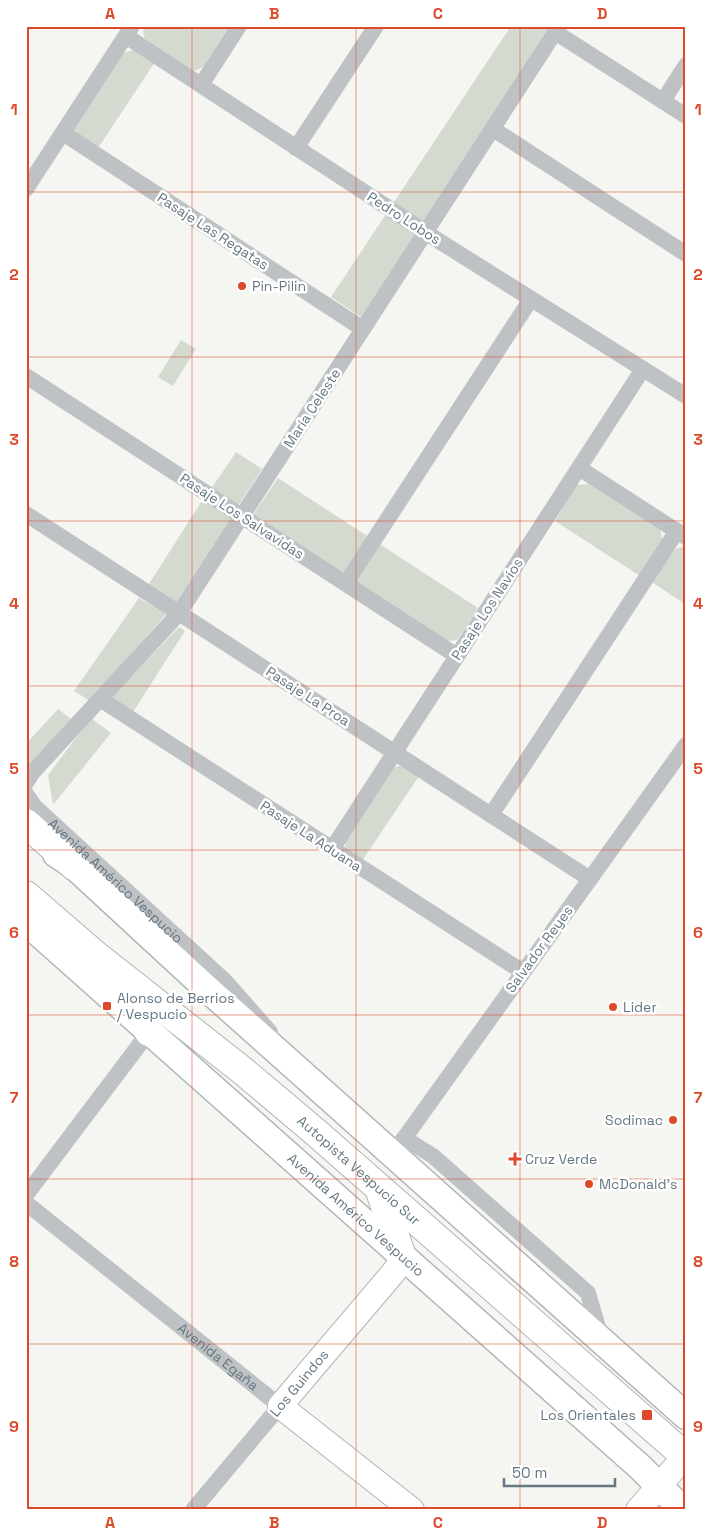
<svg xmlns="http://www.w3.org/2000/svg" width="712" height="1536" font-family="'Space Grotesk',sans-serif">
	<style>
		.green { fill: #d5dad1 }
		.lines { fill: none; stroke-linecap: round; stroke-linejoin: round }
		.secondary-casing { stroke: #b0b6ba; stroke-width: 26 }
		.primary-casing { stroke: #b1b6b9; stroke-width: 29 }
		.highway-casing { stroke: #b1b5b8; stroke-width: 30 }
		.street { stroke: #bec2c5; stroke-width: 16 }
		.secondary { stroke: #fff; stroke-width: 24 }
		.primary { stroke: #fff; stroke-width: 26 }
		.highway { stroke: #fff; stroke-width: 28 }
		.grid { fill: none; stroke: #dd492a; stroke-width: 1; stroke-opacity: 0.55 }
		.poi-dot { fill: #dd492a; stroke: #fff; stroke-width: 2 }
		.labels { text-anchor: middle; stroke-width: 5; stroke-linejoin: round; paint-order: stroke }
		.street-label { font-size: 14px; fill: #657782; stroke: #fff }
		.poi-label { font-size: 14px; fill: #657782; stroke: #fff; text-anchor: start }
		.neatline { fill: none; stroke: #dd492a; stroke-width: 2 }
		.grid-label { font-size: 16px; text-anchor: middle; font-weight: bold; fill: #dd492a }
	</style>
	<rect width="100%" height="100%" fill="#f5f5f1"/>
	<g class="green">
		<polygon points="229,26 203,67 194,71 144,38 143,27"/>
		<polygon points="511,26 549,26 364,319 331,297"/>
		<polygon points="135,49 155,62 98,148 71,130 121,54"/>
		<polygon points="181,340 196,349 173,386 158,377"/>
		<polygon points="236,452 262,469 238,506 211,489"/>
		<polygon points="278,478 478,608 457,640 447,641 252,516"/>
		<polygon points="589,484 660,529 663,542 640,576 555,521 576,485"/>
		<polygon points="203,499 232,518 176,606 147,587"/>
		<polygon points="686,546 686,605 652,582 675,549"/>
		<polygon points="139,598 166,614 90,701 74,691"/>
		<polygon points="179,627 185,631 133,712 111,698"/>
		<polygon points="58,709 74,721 26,774 26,744"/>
		<polygon points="91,718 111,733 53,805 48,775"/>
		<polygon points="403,765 419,776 362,861 345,850 345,841 391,768"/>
	</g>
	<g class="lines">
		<defs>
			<g id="secondary">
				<polyline points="401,1254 398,1266 393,1273 280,1406 412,1510"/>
				<polyline points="638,1510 686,1455"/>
			</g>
			<g id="primary">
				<polyline points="56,854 74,866 204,986 686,1416"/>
				<path id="s3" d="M 26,922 L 640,1467 L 683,1510"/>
			</g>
			<g id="highway">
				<polyline points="26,823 74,866"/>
				<path id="s4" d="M 26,895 L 98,957 L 243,1071 L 313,1130 L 685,1456"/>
				<polyline points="115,981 149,1032"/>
				<polyline points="379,1188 401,1254"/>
			</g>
		</defs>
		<use href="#secondary" class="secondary-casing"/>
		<use href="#primary" class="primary-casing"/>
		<use href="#highway" class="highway-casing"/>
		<g class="street">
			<polyline points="555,32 686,116"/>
			<polyline points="126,36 439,241 686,396"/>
			<polyline points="201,85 239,26"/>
			<polyline points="663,101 686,65"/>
			<polyline points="493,129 686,254"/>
			<polyline points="63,133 363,329"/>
			<polyline points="296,148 376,26"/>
			<polyline points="26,189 132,26"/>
			<polyline points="26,376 457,656"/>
			<polyline points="579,468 686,537"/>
			<polyline points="26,514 590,879"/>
			<polyline points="346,583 531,299"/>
			<polyline points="100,699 523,972"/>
			<polyline points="26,783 32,773 171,622 185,604 559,26"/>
			<path id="s1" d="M 26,794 L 35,807 L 226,982 L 270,1032"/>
			<polyline points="491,815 677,531"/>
			<polyline points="332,849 643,369"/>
			<polyline points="404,1138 433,1156 588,1293 601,1338"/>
			<polyline points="393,1154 686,745"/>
			<polyline points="26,1195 149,1032"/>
			<path id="s2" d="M 26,1203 L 280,1406 L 193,1510"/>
		</g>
		<use href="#secondary" class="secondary"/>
		<use href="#primary" class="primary"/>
		<use href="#highway" class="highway"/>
	</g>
	<path class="grid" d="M 192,26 L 192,1510M 356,26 L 356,1510M 520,26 L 520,1510M 26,192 L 686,192M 26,357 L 686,357M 26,521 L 686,521M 26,686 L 686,686M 26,850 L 686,850M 26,1015 L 686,1015M 26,1179 L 686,1179M 26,1344 L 686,1344"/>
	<g class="poi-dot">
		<circle cx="242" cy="286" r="5"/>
		<rect x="102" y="1001" width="10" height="10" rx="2.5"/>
		<circle cx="613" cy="1007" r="5"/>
		<circle cx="673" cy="1120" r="5"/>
		<path d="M512.5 1151.5h5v5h5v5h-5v5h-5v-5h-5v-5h5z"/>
		<circle cx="589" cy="1184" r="5"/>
		<rect x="641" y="1409" width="12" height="12" rx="2.5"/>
	</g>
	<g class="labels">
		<g class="street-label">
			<text transform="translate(404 218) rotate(33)" y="5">Pedro Lobos</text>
			<text transform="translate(213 231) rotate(33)" y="5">Pasaje Las Regatas</text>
			<text transform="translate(312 408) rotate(-57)" y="5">María Celeste</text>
			<text transform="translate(242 516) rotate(33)" y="5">Pasaje Los Salvavidas</text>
			<text transform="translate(487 609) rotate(-57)" y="5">Pasaje Los Navíos</text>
			<text transform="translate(308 696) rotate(33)" y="5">Pasaje La Proa</text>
			<text transform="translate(311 836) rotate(33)" y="5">Pasaje La Aduana</text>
			<text dy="5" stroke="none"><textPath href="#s1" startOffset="125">Avenida Américo Vespucio</textPath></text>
			<text transform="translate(539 949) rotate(-54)" y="5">Salvador Reyes</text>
			<text dy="5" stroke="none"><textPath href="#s4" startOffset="432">Autopista Vespucio Sur</textPath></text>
			<text dy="5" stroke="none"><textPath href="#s3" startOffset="441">Avenida Américo Vespucio</textPath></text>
			<text dy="5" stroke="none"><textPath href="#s2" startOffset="246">Avenida Egaña</textPath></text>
			<text transform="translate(299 1383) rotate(-50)" y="5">Los Guindos</text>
		</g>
		<g class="poi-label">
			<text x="252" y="291">Pin-Pilin</text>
			<text x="117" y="1003">Alonso de Berrios<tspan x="117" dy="16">/ Vespucio</tspan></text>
			<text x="623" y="1012">Lider</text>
			<text x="663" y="1125" text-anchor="end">Sodimac</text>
			<text x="525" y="1164">Cruz Verde</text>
			<text x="599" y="1189">McDonald's</text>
			<text x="636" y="1420" text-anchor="end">Los Orientales</text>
		</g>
	</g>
	<rect width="712" height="1536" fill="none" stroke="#ffffff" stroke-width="55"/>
	<path d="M504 1478v8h111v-8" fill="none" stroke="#657782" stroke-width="2.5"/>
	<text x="512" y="1478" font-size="15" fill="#657782" stroke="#ffffff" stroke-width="4" paint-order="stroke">50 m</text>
	<rect x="28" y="28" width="656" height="1480" class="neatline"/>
	<g class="grid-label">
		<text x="110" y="19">A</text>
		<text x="274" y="19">B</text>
		<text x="438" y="19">C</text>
		<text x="602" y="19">D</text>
		<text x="14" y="115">1</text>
		<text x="698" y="115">1</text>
		<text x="14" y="280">2</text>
		<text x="698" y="280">2</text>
		<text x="14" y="445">3</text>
		<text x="698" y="445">3</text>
		<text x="14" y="609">4</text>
		<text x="698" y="609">4</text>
		<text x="14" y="774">5</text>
		<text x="698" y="774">5</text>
		<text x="14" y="938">6</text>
		<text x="698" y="938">6</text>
		<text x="14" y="1103">7</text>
		<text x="698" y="1103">7</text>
		<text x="14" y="1267">8</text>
		<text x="698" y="1267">8</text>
		<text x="14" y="1432">9</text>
		<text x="698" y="1432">9</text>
		<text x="110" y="1528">A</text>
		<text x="274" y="1528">B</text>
		<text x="438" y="1528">C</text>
		<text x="602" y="1528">D</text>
	</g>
</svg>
